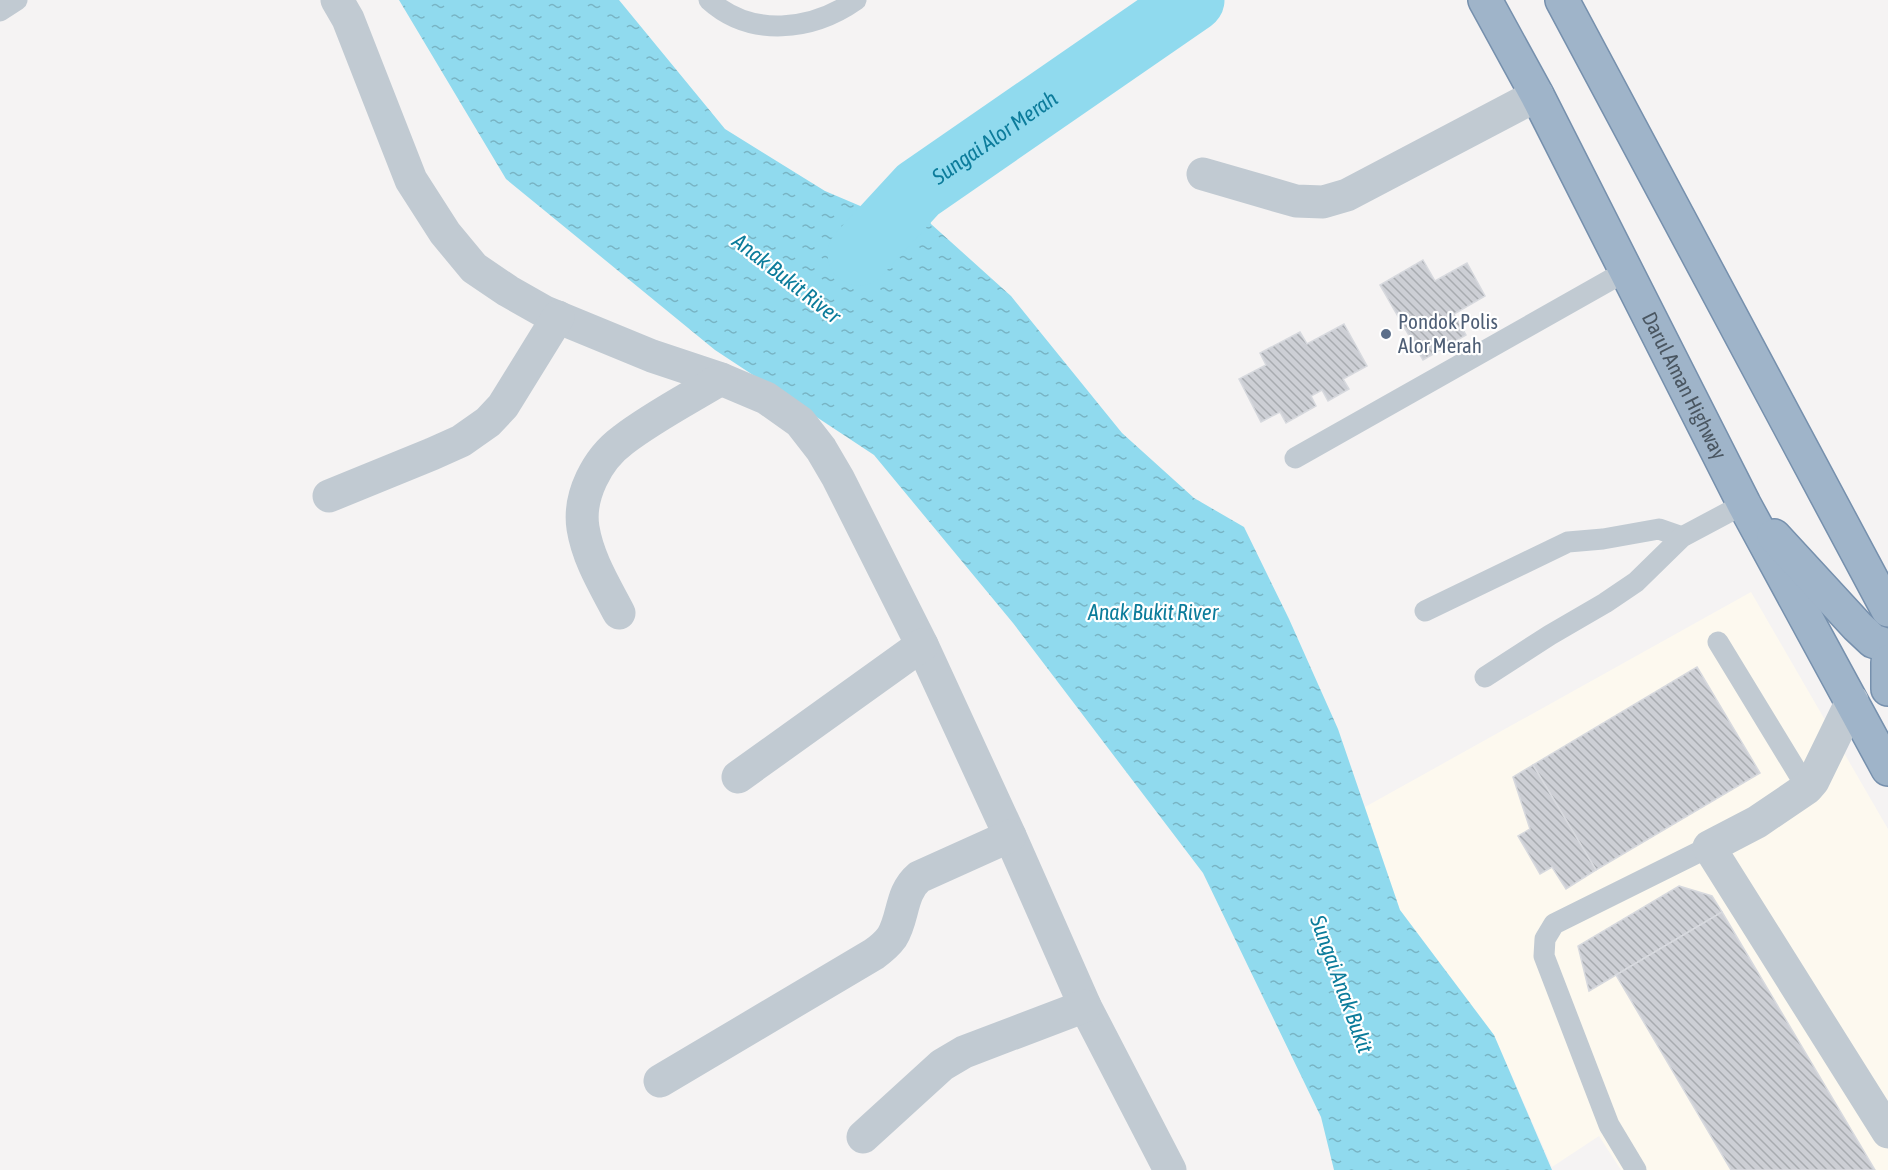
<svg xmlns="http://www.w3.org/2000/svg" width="1888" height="1170" font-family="'Asap Condensed',sans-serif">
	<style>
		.commercial { fill: #fdf9ef }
		.water { fill: url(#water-ripples) }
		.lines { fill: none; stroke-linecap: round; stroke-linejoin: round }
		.river { stroke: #90daee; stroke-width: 63 }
		.building { fill: url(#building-back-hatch); stroke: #d7d9de; stroke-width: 1.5 }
		.trunk-casing { stroke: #7690ad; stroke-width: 36 }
		.service { stroke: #c1cad2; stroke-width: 21 }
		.minor { stroke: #c1cad2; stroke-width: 33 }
		.trunk { stroke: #9fb4c9; stroke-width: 33 }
		.service-dot { fill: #5c6f8a; stroke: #fff; stroke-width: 2 }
		.labels { text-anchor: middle; stroke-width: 4.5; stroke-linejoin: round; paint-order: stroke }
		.service-label { font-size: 21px; fill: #4e5e75; stroke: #fff; text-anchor: start }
		.street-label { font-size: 21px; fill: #4a5661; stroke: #fff }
		.water-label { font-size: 22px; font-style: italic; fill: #0c7c9b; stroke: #fff }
	</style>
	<defs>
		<pattern id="water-ripples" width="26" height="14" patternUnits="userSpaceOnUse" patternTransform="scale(1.5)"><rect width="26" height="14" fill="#90daee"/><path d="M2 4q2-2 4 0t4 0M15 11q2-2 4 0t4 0" fill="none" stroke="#78b4c4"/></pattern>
		<pattern id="building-back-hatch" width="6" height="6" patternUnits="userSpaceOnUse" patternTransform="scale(1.5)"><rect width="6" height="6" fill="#cdcfd5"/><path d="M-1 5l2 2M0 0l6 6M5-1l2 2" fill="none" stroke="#a8abb0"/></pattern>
	</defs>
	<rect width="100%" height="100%" fill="#f5f3f3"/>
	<polygon class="commercial" points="1751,592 1888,829 1888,1170 1621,1170 1599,1136 1552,1167 1494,1035 1400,910 1365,807"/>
	<polygon class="water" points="399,0 619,0 725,129 825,191 865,208 918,190 931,224 1011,296 1122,433 1194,498 1244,527 1289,619 1338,729 1400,910 1494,1035 1552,1170 1334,1170 1321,1117 1203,873 1013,623 874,455 715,350 506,179"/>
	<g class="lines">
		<path class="river" id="s1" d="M 859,254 L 918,190 L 1193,0"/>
	</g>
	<g class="building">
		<polygon points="1423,260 1435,281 1467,263 1485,296 1454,314 1466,335 1423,360 1380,285"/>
		<polygon points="1344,324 1367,366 1343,379 1349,389 1328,401 1322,390 1311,396 1316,406 1286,423 1280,412 1261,422 1239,379 1266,365 1260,353 1300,332 1307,344"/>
		<polygon points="1697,667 1760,773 1596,870 1533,765"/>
		<polygon points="1533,765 1596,870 1566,889 1552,867 1540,874 1518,836 1530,829 1513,777"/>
		<polygon points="1679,886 1712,896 1722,912 1589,991 1578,946"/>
		<polygon points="1722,912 1875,1170 1731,1170 1616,975"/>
	</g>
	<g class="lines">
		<defs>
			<g id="trunk">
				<path id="s2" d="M 1485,0 L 1537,95 L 1744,504 L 1888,769"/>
				<polyline points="1562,0 1888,610"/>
				<polyline points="1774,536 1857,626 1873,641 1888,646"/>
				<polyline points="1888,662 1888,689"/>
			</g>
		</defs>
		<use href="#trunk" class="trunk-casing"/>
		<g class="service">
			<path d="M 709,0 C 751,38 812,31 856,0"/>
			<polyline points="0,11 17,0"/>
			<polyline points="1295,458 1626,271"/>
			<polyline points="1425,611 1568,542 1603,539 1659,529 1682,537"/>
			<polyline points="1718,642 1807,788"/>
			<polyline points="1485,677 1550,635 1605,603 1636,582 1682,537 1744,504"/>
			<polyline points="1636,1170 1609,1125 1544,956 1545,939 1554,924 1709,847"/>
		</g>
		<g class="minor">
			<polyline points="337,0 348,19 411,180 445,233 474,268 508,291 545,312 652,356 721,379 766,398 800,422 821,449 838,478 922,645 1010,836 1085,1006 1170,1170"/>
			<polyline points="1203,174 1296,201 1323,202 1347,195 1537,95"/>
			<polyline points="329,496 432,454 461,441 488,422 503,406 558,317"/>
			<path d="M 619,613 C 605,586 588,559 583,528 C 578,496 597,459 623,440 C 653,417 688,399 721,379"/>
			<polyline points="1852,701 1813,781 1807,788 1757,822 1709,847 1888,1132"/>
			<polyline points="738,777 922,645"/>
			<path d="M 660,1081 L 874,954 C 881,949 887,944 892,937 C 904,918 900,893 919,877 L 1010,836"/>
			<polyline points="863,1137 942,1065 964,1052 1085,1006"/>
		</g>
		<use href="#trunk" class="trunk"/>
	</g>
	<circle class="service-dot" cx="1386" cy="334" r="6"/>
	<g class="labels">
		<g class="service-label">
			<text x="1398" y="329">Pondok Polis<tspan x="1398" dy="24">Alor Merah</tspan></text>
		</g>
		<g class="street-label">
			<text dy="7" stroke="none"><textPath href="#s2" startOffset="434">Darul Aman Highway</textPath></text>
		</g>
		<g class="water-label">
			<text dy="8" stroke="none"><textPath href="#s1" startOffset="180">Sungai Alor Merah</textPath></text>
			<text transform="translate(787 278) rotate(38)" y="8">Anak Bukit River</text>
			<text x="1153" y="620">Anak Bukit River</text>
			<text transform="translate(1342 984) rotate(70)" y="8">Sungai Anak Bukit</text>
		</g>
	</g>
</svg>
